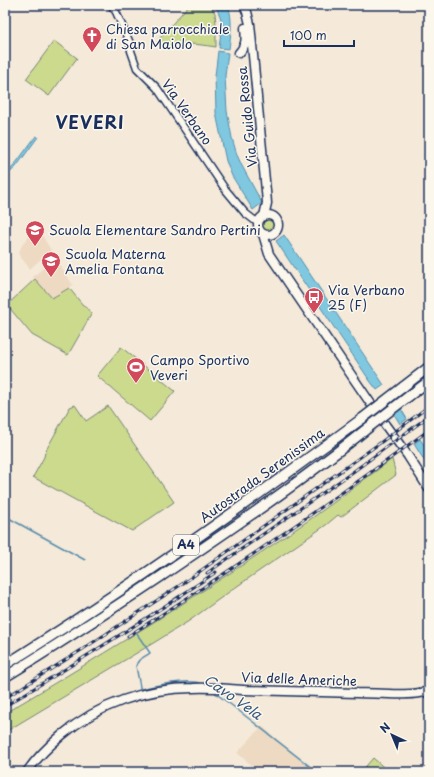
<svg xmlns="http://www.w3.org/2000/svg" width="434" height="777" font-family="'Playpen Sans',sans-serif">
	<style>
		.built { fill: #eedac3 }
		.green { fill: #ccda8e; stroke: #748476 }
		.water { fill: #7fc8e0; stroke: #578bac }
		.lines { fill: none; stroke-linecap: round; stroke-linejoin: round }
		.stream { stroke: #578bac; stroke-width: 1.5 }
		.tertiary-casing { stroke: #1b2f5e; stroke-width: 9 }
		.primary-casing { stroke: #1b2f5e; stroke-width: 11 }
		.motorway-casing { stroke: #1b2f5e; stroke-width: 12 }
		.tertiary { stroke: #fbf7ec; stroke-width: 6 }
		.primary { stroke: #fbf7ec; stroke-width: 8 }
		.motorway { stroke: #fbf7ec; stroke-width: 9 }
		.rail-casing { stroke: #1b2f5e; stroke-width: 3 }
		.rail { stroke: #fbf7ec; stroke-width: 1.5; stroke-dasharray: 4.5; stroke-linecap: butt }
		.motorway-bridge-casing { stroke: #1b2f5e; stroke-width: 12; stroke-linecap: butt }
		.motorway-bridge { stroke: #fbf7ec; stroke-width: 9 }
		.labels { text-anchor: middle; stroke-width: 3; stroke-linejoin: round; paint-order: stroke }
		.shield { fill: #fbf7ec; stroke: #5e6b89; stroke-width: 1 }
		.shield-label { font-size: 12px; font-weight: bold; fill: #1b2f5e }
		.poi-label { font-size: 13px; fill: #1b2f5e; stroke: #fbf7ec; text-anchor: start }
		.street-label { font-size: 13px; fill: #1b2f5e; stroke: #fbf7ec }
		.water-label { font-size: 14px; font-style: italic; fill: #34557e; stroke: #fbf7ec }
		.district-label { font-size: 17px; font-weight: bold; letter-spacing: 1px; fill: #1b2f5e; stroke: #fbf7ec }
	</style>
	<rect width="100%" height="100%" fill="#f5ead9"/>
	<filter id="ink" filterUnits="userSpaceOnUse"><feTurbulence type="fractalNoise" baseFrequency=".025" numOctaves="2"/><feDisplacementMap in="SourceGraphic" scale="8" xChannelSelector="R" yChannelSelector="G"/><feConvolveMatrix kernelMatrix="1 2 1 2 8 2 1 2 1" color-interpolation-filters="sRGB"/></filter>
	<g filter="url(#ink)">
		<g class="built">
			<polygon points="37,227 51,250 30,269 18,254 22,245"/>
			<polygon points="55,257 73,285 52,299 33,277"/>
			<polygon points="262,726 282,744 316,772 260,772 237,753"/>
		</g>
		<g class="green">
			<path d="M 189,5 L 210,5 L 215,13 L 216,24 L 216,47 C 197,44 179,42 160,46 L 159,39 Z"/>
			<polygon points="54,41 77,58 49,96 26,79"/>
			<circle cx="268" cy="225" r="7"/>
			<polygon points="35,279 52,298 69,288 82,304 92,313 68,355 32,335 7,305"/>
			<polygon points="121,347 175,391 150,421 97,376"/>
			<polygon points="75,405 86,421 108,406 174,502 132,531 33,477 44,457 45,452 70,407"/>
			<path d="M 392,459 L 396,475 L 341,517 L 338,515 L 326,525 L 236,587 L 189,621 L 155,642 L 5,732 L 5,713 C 109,651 212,587 312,518 C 339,499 365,479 392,459 Z"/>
			<polygon points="373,758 389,772 361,772"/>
		</g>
		<g class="water">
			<path d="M 215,5 L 228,5 C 233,19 231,34 229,49 L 219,48 L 222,23 L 220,16 Z"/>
			<polygon points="218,51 228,53 225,76 227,111 232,138 237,155 242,166 262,203 253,210 232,176 226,161 216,113 215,76"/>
			<polygon points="36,136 38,137 16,167 5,177 5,174 13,167"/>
			<polygon points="284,235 384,385 377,390 370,381 276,241"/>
			<polygon points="401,409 407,419 400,424 394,414"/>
			<polygon points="420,439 429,452 429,468 414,444"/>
		</g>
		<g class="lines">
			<g class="stream">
				<polyline points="5,516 85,560"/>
				<path d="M 137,634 L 150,653 C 145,657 137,659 136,666 L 140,687 L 141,689 C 154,686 191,678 202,684"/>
				<polyline points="214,692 234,707 317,772"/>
			</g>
			<defs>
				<polyline id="tertiary" points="111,5 116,12 130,43 131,51 137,68 157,88 225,189 245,213 258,223"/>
				<g id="primary">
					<polyline points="244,5 247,12 250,24 266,191 267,203 264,216"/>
					<path d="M 239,53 C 247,44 246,39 245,28"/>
					<circle cx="268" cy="225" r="10"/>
					<polyline points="263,234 269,254 290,285 386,426 408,456 429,489"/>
					<path d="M 27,772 C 37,757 49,746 62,735 C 99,704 146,688 193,688 C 210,687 228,689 245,690 C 282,691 319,692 357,693 C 377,693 410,697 429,691"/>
				</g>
				<g id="motorway">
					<polyline points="403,387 429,367"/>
					<polyline points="409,396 429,381"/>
					<path d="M 5,665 C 128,589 246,504 363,418"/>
					<path d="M 5,677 C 57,645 109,611 160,577 C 231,529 302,481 369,427"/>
				</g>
			</defs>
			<use href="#tertiary" class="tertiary-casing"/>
			<use href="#primary" class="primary-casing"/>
			<use href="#motorway" class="motorway-casing"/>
			<use href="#tertiary" class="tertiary"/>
			<use href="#primary" class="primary"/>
			<use href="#motorway" class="motorway"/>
			<defs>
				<g id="rail">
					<polyline points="207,573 350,474 429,416"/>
					<path d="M 128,636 C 231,571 331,502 429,430"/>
					<polyline points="5,698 83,649 182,584 380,443 429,406"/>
					<path d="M 5,706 C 76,663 147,619 216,572"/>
				</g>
			</defs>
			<use href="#rail" class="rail-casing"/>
			<use href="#rail" class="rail"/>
			<defs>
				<g id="motorway-bridge">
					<polyline points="363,418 403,387"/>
					<polyline points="369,427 409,396"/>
				</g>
			</defs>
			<use href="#motorway-bridge" class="motorway-bridge-casing"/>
			<use href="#motorway-bridge" class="motorway-bridge"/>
		</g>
	</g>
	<defs>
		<symbol id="church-pin" viewBox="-11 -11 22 30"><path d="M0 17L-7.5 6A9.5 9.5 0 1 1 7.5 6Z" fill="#d1495b" stroke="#fbf7ec"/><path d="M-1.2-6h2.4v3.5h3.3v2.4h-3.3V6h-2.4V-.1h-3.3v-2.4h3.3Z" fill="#fff"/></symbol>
		<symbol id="school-pin" viewBox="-11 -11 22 30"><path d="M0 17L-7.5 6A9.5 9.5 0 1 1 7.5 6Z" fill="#d1495b" stroke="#fbf7ec"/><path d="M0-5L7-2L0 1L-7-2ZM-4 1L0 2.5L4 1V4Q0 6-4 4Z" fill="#fff"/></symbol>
		<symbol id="bus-pin" viewBox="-11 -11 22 30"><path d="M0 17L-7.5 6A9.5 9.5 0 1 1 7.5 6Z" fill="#d1495b" stroke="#fbf7ec"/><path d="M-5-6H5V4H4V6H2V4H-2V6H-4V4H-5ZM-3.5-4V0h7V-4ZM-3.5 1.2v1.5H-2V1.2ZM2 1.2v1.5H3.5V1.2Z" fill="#fff"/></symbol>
		<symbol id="stadium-pin" viewBox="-11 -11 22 30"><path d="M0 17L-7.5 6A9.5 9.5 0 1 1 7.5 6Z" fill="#d1495b" stroke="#fbf7ec"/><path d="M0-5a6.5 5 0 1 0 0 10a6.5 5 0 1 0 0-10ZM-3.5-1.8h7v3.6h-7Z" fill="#fff"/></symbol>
	</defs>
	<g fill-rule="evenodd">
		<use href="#church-pin" x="81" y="25" width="22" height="30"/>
		<use href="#school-pin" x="24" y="219" width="22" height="30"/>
		<use href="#school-pin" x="40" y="250" width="22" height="30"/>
		<use href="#bus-pin" x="303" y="286" width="22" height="30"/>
		<use href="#stadium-pin" x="125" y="356" width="22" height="30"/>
	</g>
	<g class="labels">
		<rect class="shield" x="173" y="535" width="26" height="20" rx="3"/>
		<g class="shield-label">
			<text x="186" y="549">A4</text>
		</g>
		<g class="poi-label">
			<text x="106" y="34">Chiesa parrocchiale<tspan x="106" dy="15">di San Maiolo</tspan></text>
			<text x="49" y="235">Scuola Elementare Sandro Pertini</text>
			<text x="65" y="259">Scuola Materna<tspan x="65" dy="15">Amelia Fontana</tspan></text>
			<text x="328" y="295">Via Verbano<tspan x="328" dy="15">25 (F)</tspan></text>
			<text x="150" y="365">Campo Sportivo<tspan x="150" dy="15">Veveri</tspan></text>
		</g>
		<g class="street-label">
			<text transform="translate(187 112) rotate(55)" y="5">Via Verbano</text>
			<text transform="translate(247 117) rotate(-96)" y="5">Via Guido Rossa</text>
			<text transform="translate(262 475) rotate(-36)" y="5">Autostrada Serenissima</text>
			<text transform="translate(299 679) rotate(2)" y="5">Via delle Americhe</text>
		</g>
		<g class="water-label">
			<text transform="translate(233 697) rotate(35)" y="5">Cavo Vela</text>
		</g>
		<g class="district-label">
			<text x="90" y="129">VEVERI</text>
		</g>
	</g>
	<rect width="434" height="777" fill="none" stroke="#fbf7ec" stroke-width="20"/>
	<rect x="10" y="10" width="414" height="757" fill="none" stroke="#1b2f5e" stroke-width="1.5" filter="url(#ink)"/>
	<g transform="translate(392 735) rotate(316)" stroke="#fbf7ec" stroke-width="3" paint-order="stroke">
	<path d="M0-3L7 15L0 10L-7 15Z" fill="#1b2f5e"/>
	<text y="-6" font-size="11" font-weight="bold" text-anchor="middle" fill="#1b2f5e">N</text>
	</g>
	<path d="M284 40v6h70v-6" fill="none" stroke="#1b2f5e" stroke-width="2"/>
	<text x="290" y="40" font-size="12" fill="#1b2f5e" stroke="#fbf7ec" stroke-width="3" paint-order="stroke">100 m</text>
</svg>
